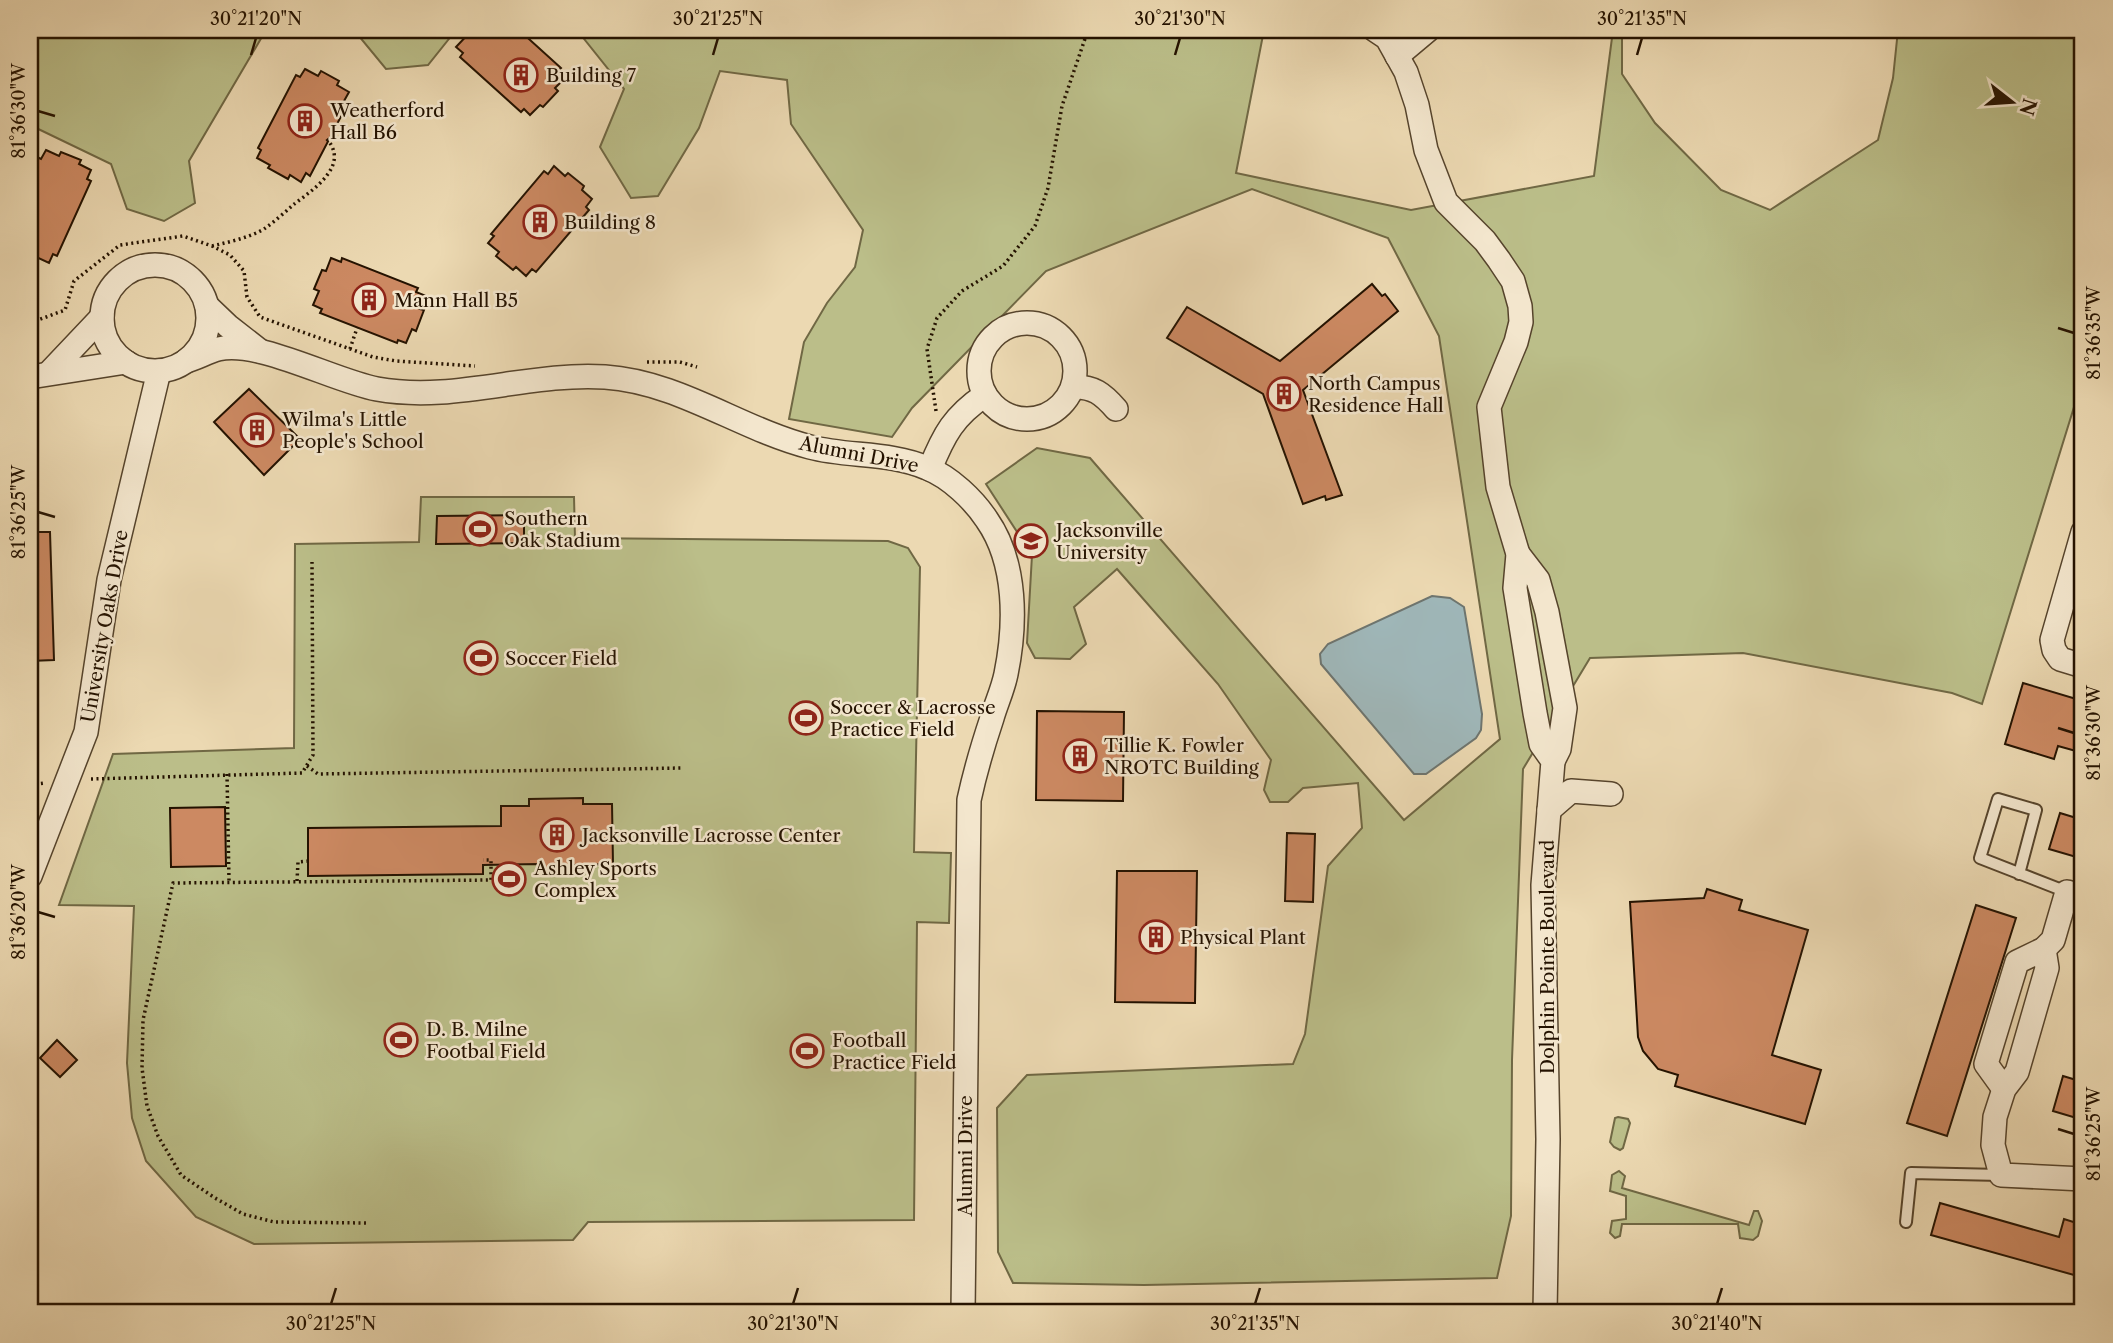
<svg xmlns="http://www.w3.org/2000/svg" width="2113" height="1343" font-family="'Libre Caslon Text',serif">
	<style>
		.green { fill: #bbbe89; stroke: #706844; stroke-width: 2 }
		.water { fill: #9fb7b9; stroke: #6e756f; stroke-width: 2 }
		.building { fill: #cc8962; stroke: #241200; stroke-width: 2 }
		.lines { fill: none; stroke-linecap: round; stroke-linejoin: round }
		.lane-casing { stroke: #56442c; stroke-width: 14 }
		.street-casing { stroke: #56442c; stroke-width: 26 }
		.path { stroke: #241200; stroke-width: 3.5; stroke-dasharray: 2 3.5; stroke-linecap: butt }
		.lane { stroke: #f3e6cd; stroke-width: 10 }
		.street { stroke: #f3e6cd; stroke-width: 23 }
		.ticks { fill: none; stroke: #241200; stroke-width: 2.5 }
		.labels { text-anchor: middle; stroke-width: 5; stroke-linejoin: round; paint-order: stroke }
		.poi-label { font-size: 19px; fill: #241200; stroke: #f3e6cd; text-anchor: start }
		.street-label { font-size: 19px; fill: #241200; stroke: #f3e6cd }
		.neatline { fill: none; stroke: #241200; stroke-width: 2.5 }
		.ticks-label { font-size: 18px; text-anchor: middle; fill: #241200 }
	</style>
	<rect width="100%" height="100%" fill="#ecd9b2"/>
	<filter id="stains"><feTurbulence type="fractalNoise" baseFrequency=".00286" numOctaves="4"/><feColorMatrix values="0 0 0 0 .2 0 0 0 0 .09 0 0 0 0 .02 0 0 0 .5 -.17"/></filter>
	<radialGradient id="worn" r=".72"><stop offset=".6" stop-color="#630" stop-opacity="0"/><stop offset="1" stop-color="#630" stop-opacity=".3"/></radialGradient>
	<g class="green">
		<polygon points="30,30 266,30 189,161 195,203 164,221 127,209 111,164 30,125"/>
		<polygon points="350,30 456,30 428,65 386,69 354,30"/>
		<polygon points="577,30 1264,30 1236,173 1411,210 1594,176 1613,30 1622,30 1622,74 1655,123 1721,190 1770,210 1878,140 1893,78 1898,30 2083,30 2083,378 1982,704 1952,693 1743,653 1590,658 1523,769 1512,1060 1511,1216 1497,1278 1144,1285 1013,1283 998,1252 997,1108 1027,1075 1293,1064 1305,1034 1328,866 1362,828 1358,783 1303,788 1288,802 1270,802 1264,790 1271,760 1218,684 1117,569 1074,607 1086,644 1070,659 1035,658 1027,643 1032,555 986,484 1037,448 1090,458 1404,820 1500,739 1439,336 1388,238 1252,189 1046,271 912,408 892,437 789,419 804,342 827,303 855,267 863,230 791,124 787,80 720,71 699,128 658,196 631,198 600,147 624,89"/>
		<polygon points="421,497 574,497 575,538 888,541 908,548 920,567 914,852 951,853 949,923 917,922 914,1220 588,1222 573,1240 254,1244 196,1217 146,1161 132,1118 127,1063 134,906 59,905 113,754 294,748 295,544 419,542"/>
		<polygon points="1618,1117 1628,1119 1630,1123 1623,1148 1620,1150 1614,1147 1610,1142 1615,1118"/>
		<polygon points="1619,1171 1625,1176 1622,1188 1749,1225 1754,1211 1758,1211 1762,1221 1758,1236 1753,1240 1740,1238 1738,1224 1622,1224 1620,1236 1615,1238 1610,1233 1612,1221 1626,1219 1626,1196 1610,1191 1612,1175"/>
	</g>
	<polygon class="water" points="1432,596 1450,598 1464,607 1482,714 1481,730 1476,738 1426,774 1414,774 1321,664 1320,654 1328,644"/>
	<g class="building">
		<polygon points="472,30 519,30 561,68 557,72 565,78 555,88 558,91 543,107 540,105 530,115 524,109 521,112 460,57 463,53 456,47"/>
		<polygon points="305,69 318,76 321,71 339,81 337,85 349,92 344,101 348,103 310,176 306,173 301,182 290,175 288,179 268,168 270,165 257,158 261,150 258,148 296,75 300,77"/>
		<polygon points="46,150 59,156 61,152 81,160 79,164 91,170 87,179 91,181 57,256 53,254 49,263 30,254 30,174 37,157 41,159"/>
		<polygon points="554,166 565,176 568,173 584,186 582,190 592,199 586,207 589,210 536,272 532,269 526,276 516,267 513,270 496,256 499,252 488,243 494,236 491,234 544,171 548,174"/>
		<polygon points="331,258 341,262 342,258 418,288 416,292 426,296 420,309 424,310 416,331 412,329 406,343 398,340 397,343 320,313 322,309 313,305 319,291 314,289 322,270 326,271"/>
		<polygon points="1372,284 1382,296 1385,294 1398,311 1303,390 1342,495 1326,500 1325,496 1303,504 1263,394 1167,338 1187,307 1280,361"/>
		<polygon points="249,389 300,439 264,475 214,422"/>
		<polygon points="524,515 524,543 436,544 437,516"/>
		<polygon points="30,532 50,532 54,660 30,661"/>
		<polygon points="2023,683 2083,701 2083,753 2058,746 2054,759 2005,744"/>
		<polygon points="1037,711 1124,712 1123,801 1036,800"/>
		<polygon points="583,798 583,804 612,804 613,864 574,865 574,869 538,870 538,864 483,865 483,874 308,876 308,828 501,826 501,806 529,806 529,799"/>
		<polygon points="225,807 226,866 171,867 170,808"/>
		<polygon points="2060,813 2083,820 2083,859 2049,849"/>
		<polygon points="1287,833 1315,834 1313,902 1285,901"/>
		<polygon points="1117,871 1197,871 1195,1003 1115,1002"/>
		<polygon points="1707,889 1742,900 1739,910 1808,930 1772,1055 1821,1070 1805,1124 1675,1086 1678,1075 1658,1069 1643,1051 1638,1037 1630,902 1704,898"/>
		<polygon points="1976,905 2016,918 1947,1136 1907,1123"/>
		<polygon points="57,1040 77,1060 60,1077 40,1058"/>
		<polygon points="2063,1076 2083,1082 2083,1120 2053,1111"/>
		<polygon points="1940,1203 2059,1237 2064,1219 2083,1225 2083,1264 2077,1262 2074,1275 1931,1235"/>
	</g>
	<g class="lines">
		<defs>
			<g id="lane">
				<polyline points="2019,874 2036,810 1998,799 1980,858 2067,892"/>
				<polyline points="1906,1222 1911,1173 2001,1175"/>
			</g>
			<g id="street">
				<polyline points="1375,30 1387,38 1406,72 1417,105 1426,150 1446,202 1485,241 1499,260 1513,281 1520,306 1521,322 1516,342 1489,407 1498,487 1518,554 1515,588 1535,713 1541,744 1553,761 1543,885 1548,1139 1545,1313"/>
				<polyline points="1397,56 1428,30"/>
				<circle cx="155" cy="318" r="53"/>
				<polyline points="207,306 228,326 260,351"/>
				<circle cx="1027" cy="371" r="48"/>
				<path d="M 186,361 C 197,358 207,352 218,349 C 258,339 334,381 377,389 C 454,403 529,372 605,377 C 679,382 740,429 810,447 C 848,457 890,452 927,468 C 950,477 974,500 987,520 C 1017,563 1016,625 1006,674 C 1003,689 996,704 992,718 C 983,745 975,772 969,800 L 963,1313"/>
				<polyline points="49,373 102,317"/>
				<polyline points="30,377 126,362"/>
				<path d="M 1073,387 C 1093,386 1103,394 1116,409"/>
				<path d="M 930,469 C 944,434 954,416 985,395"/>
				<polyline points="2083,532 2052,640 2054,650 2060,659 2083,666"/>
				<polyline points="1518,554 1538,580 1547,612 1565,708 1559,749 1553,761"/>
				<polyline points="1549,810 1571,791 1611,794"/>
				<polyline points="30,876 86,732 109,580 159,371"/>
				<polyline points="2044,949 2047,968 2017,1072 2004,1089 1995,1117 1993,1145 2001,1175 2083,1179"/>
				<polyline points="2004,1089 1986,1064 2017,962 2044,949 2053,940 2067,892 2083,897"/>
			</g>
		</defs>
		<use href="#lane" class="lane-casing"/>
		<use href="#street" class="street-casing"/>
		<g class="path">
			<path d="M 212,246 C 229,242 248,238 264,229 C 274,222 284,213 293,205 C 314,189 351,165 326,138 L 329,139"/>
			<polyline points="30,323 65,310 74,281 120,245 183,236 212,246 230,255 244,271 247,297 260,317 373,357 396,361 475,366"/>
			<polyline points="350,349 357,328"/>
			<polyline points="647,362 680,362 697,367"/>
			<polyline points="936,411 927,349 937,318 962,291 1003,266 1035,226 1048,188 1062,106 1088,30"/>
			<polyline points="307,766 318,774 682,768"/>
			<polyline points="227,774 229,881"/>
			<polyline points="91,779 302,773 313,755 312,562"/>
			<polyline points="30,785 45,783"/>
			<polyline points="297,881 298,862 308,861"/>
			<polyline points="366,1223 274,1222 243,1214 215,1198 181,1175 158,1136 147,1106 142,1068 143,1020 173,883 491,880 491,860 483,860"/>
		</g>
		<use href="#lane" class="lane"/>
		<use href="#street" class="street"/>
	</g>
	<path class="ticks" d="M 251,55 L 256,38M 713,55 L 718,38M 1175,55 L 1180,38M 1637,55 L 1642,38M 38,111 L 55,116M 2058,328 L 2074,333M 38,512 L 55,517M 2058,728 L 2074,733M 38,912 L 55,917M 2058,1129 L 2074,1134M 331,1304 L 336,1288M 793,1304 L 798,1288M 1255,1304 L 1260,1288M 1717,1304 L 1722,1288"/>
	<defs>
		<symbol id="building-ring" viewBox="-11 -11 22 22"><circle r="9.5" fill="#f3e6cd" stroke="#8f2418" stroke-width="1.5"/><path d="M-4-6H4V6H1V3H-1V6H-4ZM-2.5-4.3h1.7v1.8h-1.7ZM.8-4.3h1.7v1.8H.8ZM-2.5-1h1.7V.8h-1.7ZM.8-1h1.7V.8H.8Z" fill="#8f2418"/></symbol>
		<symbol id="stadium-ring" viewBox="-11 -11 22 22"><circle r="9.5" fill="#f3e6cd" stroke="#8f2418" stroke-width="1.5"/><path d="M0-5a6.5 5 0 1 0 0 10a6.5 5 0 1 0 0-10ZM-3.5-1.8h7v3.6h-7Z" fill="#8f2418"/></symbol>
		<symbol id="university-ring" viewBox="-11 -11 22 22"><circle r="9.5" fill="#f3e6cd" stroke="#8f2418" stroke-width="1.5"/><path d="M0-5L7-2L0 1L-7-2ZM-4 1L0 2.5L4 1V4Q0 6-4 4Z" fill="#8f2418"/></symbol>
	</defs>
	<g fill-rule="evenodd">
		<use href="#building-ring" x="502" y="56" width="38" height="38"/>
		<use href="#building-ring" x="286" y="102" width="38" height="38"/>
		<use href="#building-ring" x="521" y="203" width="38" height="38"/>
		<use href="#building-ring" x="350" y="281" width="38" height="38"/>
		<use href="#building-ring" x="1265" y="375" width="38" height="38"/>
		<use href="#building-ring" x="238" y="411" width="38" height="38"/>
		<use href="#stadium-ring" x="461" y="510" width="38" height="38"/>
		<use href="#university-ring" x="1012" y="522" width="38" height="38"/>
		<use href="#stadium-ring" x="462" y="639" width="38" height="38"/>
		<use href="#stadium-ring" x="787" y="699" width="38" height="38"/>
		<use href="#building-ring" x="1061" y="737" width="38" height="38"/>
		<use href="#building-ring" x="538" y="816" width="38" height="38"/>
		<use href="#stadium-ring" x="490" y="860" width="38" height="38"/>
		<use href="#building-ring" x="1137" y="918" width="38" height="38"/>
		<use href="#stadium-ring" x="382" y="1021" width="38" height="38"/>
		<use href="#stadium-ring" x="788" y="1032" width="38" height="38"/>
	</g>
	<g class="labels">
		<g class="poi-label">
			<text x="546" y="82">Building 7</text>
			<text x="330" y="117">Weatherford<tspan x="330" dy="22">Hall B6</tspan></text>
			<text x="564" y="229">Building 8</text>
			<text x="394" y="307">Mann Hall B5</text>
			<text x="1308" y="390">North Campus<tspan x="1308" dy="22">Residence Hall</tspan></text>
			<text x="282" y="426">Wilma's Little<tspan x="282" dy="22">People's School</tspan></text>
			<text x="504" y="525">Southern<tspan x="504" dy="22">Oak Stadium</tspan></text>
			<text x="1056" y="537">Jacksonville<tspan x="1056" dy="22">University</tspan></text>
			<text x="505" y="665">Soccer Field</text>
			<text x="830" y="714">Soccer &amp; Lacrosse<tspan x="830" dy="22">Practice Field</tspan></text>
			<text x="1104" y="752">Tillie K. Fowler<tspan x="1104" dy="22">NROTC Building</tspan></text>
			<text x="582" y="842">Jacksonville Lacrosse Center</text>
			<text x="534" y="875">Ashley Sports<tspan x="534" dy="22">Complex</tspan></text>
			<text x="1180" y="944">Physical Plant</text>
			<text x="426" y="1036">D. B. Milne<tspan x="426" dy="22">Footbal Field</tspan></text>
			<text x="832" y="1047">Football<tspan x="832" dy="22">Practice Field</tspan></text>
		</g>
		<g class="street-label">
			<text transform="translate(859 454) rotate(11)" y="7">Alumni Drive</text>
			<text transform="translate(104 626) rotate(-80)" y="7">University Oaks Drive</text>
			<text transform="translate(1547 957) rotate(-90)" y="7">Dolphin Pointe Boulevard</text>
			<text transform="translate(965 1156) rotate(-90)" y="7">Alumni Drive</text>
		</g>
	</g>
	<rect width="2113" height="1343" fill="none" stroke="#ecd9b2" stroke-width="77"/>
	<g transform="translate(2012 102) rotate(107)" stroke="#f3e6cd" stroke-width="5" paint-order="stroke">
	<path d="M0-5L12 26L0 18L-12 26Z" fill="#241200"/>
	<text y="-10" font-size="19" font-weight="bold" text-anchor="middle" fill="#241200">N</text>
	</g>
	<rect x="38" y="38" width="2036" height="1266" class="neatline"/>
	<g class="ticks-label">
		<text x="256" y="25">30°21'20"N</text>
		<text x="718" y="25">30°21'25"N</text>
		<text x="1180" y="25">30°21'30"N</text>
		<text x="1642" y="25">30°21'35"N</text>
		<text transform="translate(19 111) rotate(-90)" y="6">81°36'30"W</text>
		<text transform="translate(2094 333) rotate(-90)" y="6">81°36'35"W</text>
		<text transform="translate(19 512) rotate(-90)" y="6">81°36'25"W</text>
		<text transform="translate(2094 733) rotate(-90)" y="6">81°36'30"W</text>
		<text transform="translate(19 912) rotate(-90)" y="6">81°36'20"W</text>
		<text transform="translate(2094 1134) rotate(-90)" y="6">81°36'25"W</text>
		<text x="331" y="1330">30°21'25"N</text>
		<text x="793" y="1330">30°21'30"N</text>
		<text x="1255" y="1330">30°21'35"N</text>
		<text x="1717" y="1330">30°21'40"N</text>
	</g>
	<rect width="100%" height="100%" filter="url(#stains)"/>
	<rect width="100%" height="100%" fill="url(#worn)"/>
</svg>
